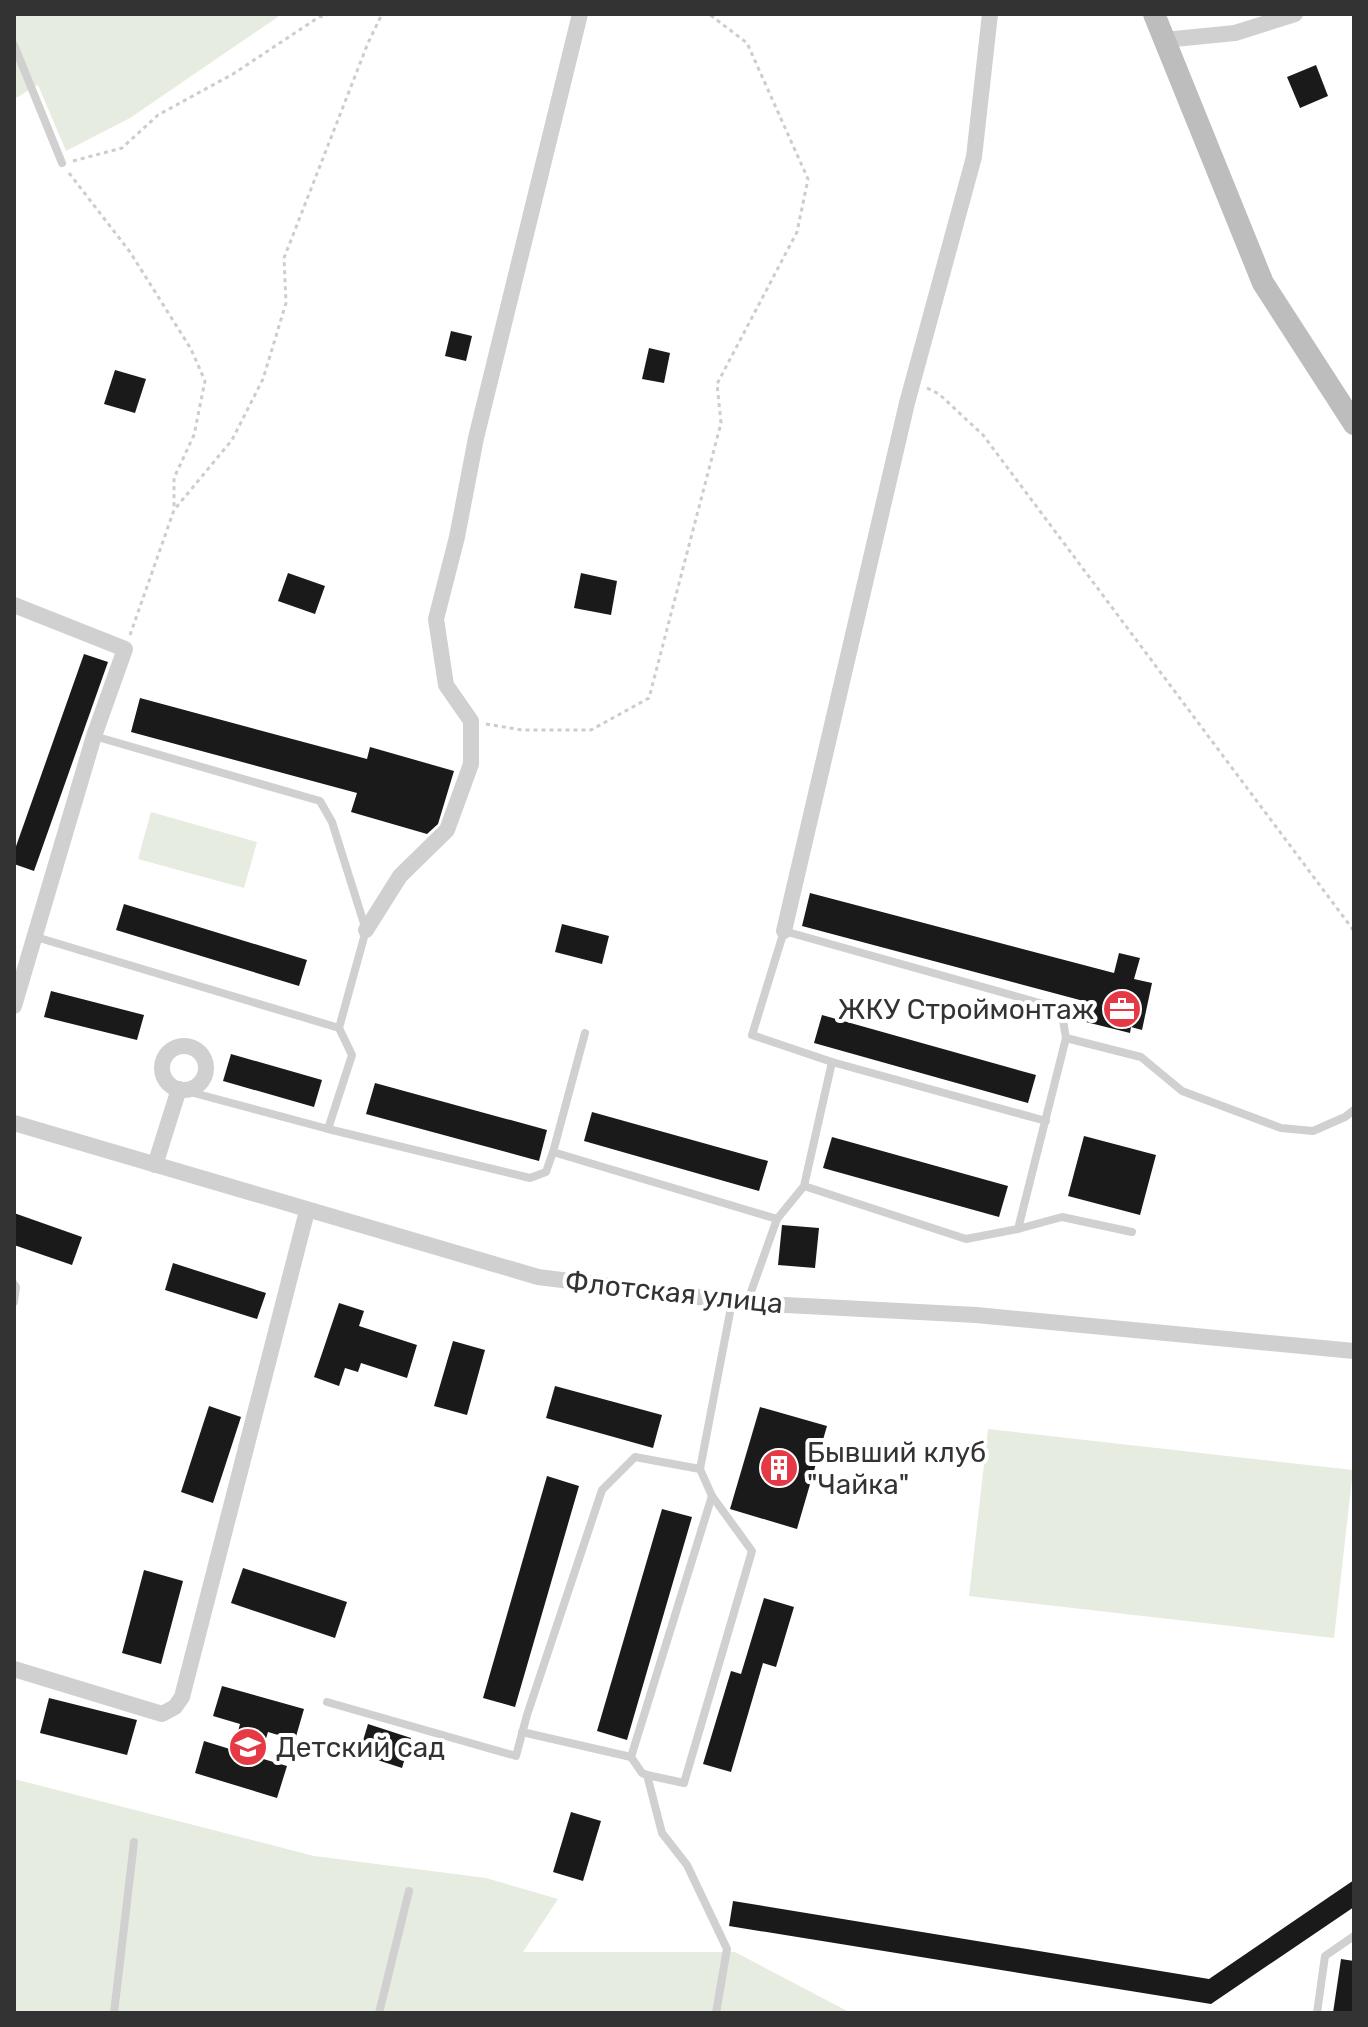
<svg xmlns="http://www.w3.org/2000/svg" width="1368" height="2027" font-family="Rubik,sans-serif">
	<style>
		.green { fill: #e6ecdf }
		.building { fill: #1a1a1a }
		.lines { fill: none; stroke-linecap: round; stroke-linejoin: round }
		.path { stroke: #cdcdcd; stroke-width: 3; stroke-dasharray: 4 4; stroke-linecap: butt }
		.lane { stroke: #d0d0d0; stroke-width: 8 }
		.street { stroke: #d0d0d0; stroke-width: 16 }
		.secondary { stroke: #bdbdbd; stroke-width: 22 }
		.labels { text-anchor: middle; stroke-width: 8; stroke-linejoin: round; paint-order: stroke }
		.poi-label { font-size: 28px; fill: #333; stroke: #fff; text-anchor: start }
		.street-label { font-size: 28px; fill: #333; stroke: #fff }
	</style>
	<rect width="100%" height="100%" fill="#fff"/>
	<g class="green">
		<polygon points="14,14 282,14 130,118 66,151 38,85 14,99"/>
		<polygon points="151,812 257,842 244,888 138,859"/>
		<polygon points="988,1429 1353,1470 1334,1638 969,1596"/>
		<polygon points="14,1779 314,1856 486,1878 558,1899 523,1952 735,1952 851,2013 14,2013"/>
	</g>
	<g class="building">
		<polygon points="1316,65 1328,96 1300,108 1287,77"/>
		<polygon points="451,331 472,336 466,361 445,356"/>
		<polygon points="649,348 670,353 664,383 642,379"/>
		<polygon points="115,370 146,379 135,413 104,404"/>
		<polygon points="288,573 325,586 315,614 278,601"/>
		<polygon points="581,573 617,581 611,615 574,608"/>
		<polygon points="84,654 108,662 34,871 14,864 14,852"/>
		<polygon points="140,698 367,759 370,747 454,771 438,824 427,834 351,812 357,793 131,732"/>
		<polygon points="810,893 1114,973 1119,953 1140,958 1134,979 1152,983 1142,1030 1131,1027 1130,1033 1086,1022 1091,1003 802,926"/>
		<polygon points="124,904 307,960 299,986 116,930"/>
		<polygon points="562,924 609,936 602,964 555,952"/>
		<polygon points="51,991 144,1015 137,1040 44,1017"/>
		<polygon points="822,1015 1036,1075 1028,1103 814,1043"/>
		<polygon points="231,1054 322,1080 314,1107 223,1081"/>
		<polygon points="375,1083 547,1130 539,1161 366,1114"/>
		<polygon points="592,1112 768,1161 759,1191 584,1141"/>
		<polygon points="1084,1136 1156,1155 1140,1215 1068,1196"/>
		<polygon points="832,1137 1008,1186 999,1217 823,1168"/>
		<polygon points="14,1213 82,1237 72,1265 14,1245"/>
		<polygon points="782,1225 819,1228 815,1268 778,1265"/>
		<polygon points="173,1263 266,1293 257,1319 165,1290"/>
		<polygon points="339,1303 364,1311 359,1326 417,1345 407,1378 361,1363 358,1372 345,1368 339,1386 314,1377"/>
		<polygon points="453,1341 485,1350 467,1415 434,1406"/>
		<polygon points="555,1386 662,1415 653,1448 546,1418"/>
		<polygon points="209,1406 241,1417 213,1503 181,1492"/>
		<polygon points="760,1407 827,1426 797,1529 730,1509"/>
		<polygon points="547,1476 579,1486 515,1707 483,1698"/>
		<polygon points="662,1509 692,1517 627,1740 597,1731"/>
		<polygon points="243,1568 347,1602 335,1638 231,1603"/>
		<polygon points="144,1570 183,1581 161,1664 122,1653"/>
		<polygon points="764,1598 794,1607 776,1667 763,1663 731,1772 703,1764 731,1671 741,1674"/>
		<polygon points="222,1686 304,1709 295,1740 268,1732 260,1758 287,1766 277,1798 195,1773 204,1741 233,1750 240,1724 213,1716"/>
		<polygon points="49,1698 137,1720 127,1755 40,1733"/>
		<polygon points="368,1724 411,1738 402,1768 359,1754"/>
		<polygon points="571,1812 601,1821 583,1881 553,1872"/>
		<polygon points="1354,1880 1354,1907 1211,2004 729,1926 733,1901 1209,1979"/>
		<polygon points="1341,1959 1354,1961 1354,2013 1333,2013"/>
	</g>
	<g class="lines">
		<g class="path">
			<polyline points="73,161 122,148 158,115 233,74 319,17 330,14"/>
			<polyline points="69,173 130,252 191,349 205,381 194,435 174,478 174,510"/>
			<polyline points="927,388 939,394 983,435 1354,931"/>
			<polyline points="130,635 174,510 232,440 263,379 286,303 284,258 368,43 382,14"/>
			<polyline points="486,724 522,730 591,730 649,698 721,423 717,384 797,232 808,179 747,43 709,14"/>
		</g>
		<g class="lane">
			<polyline points="14,45 62,163"/>
			<polyline points="94,736 320,801 332,822 366,930 339,1028 352,1055 328,1129"/>
			<polyline points="36,937 339,1028"/>
			<polyline points="585,1033 553,1152 777,1219"/>
			<polyline points="1066,1038 1141,1057 1182,1091 1281,1128 1313,1131 1345,1117 1354,1110"/>
			<polyline points="832,1062 1046,1121"/>
			<polyline points="179,1089 328,1129 530,1178 546,1172 553,1152"/>
			<polyline points="1018,1229 1062,1217 1132,1232"/>
			<polyline points="14,1284 16,1287 14,1302"/>
			<polyline points="747,1303 777,1219 804,1186 832,1062 752,1035 784,931 1061,1009 1066,1038 1018,1229 966,1239 804,1186"/>
			<polyline points="327,1702 516,1756 527,1715 602,1490 635,1457 700,1469"/>
			<polyline points="522,1732 631,1757 642,1773 647,1775"/>
			<polyline points="631,1757 712,1496"/>
			<polyline points="114,2013 134,1842"/>
			<polyline points="379,2013 409,1891"/>
			<polyline points="716,2013 727,1949 687,1865 662,1833 647,1775 684,1783 752,1551 712,1496 700,1469 732,1302"/>
			<polyline points="1317,2013 1325,1956 1354,1936"/>
		</g>
		<g class="street">
			<polyline points="1164,40 1235,33 1295,14"/>
			<polyline points="14,605 125,649 94,736 14,1006"/>
			<polyline points="366,930 400,876 447,830 471,764 471,721 446,685 436,619 457,537 476,438 580,14"/>
			<polyline points="784,931 907,403 974,157 990,14"/>
			<circle cx="184" cy="1068" r="22"/>
			<polyline points="14,1123 538,1277 747,1303 976,1315 1354,1351"/>
			<polyline points="155,1165 179,1089"/>
			<polyline points="14,1669 162,1714 175,1707 182,1697 307,1211"/>
		</g>
		<polyline class="secondary" points="1154,14 1263,283 1354,424"/>
	</g>
	<defs>
		<symbol id="office-disc" viewBox="-11 -11 22 22"><circle r="9.5" fill="#e63946" stroke="#fff"/><path d="M-6-3h4V-5.5h4V-3h4V5H-6ZM-1-4.5V-3h2v-1.5ZM-6 0V1H6V0Z" fill="#fff"/></symbol>
		<symbol id="building-disc" viewBox="-11 -11 22 22"><circle r="9.5" fill="#e63946" stroke="#fff"/><path d="M-4-6H4V6H1V3H-1V6H-4ZM-2.5-4.3h1.7v1.8h-1.7ZM.8-4.3h1.7v1.8H.8ZM-2.5-1h1.7V.8h-1.7ZM.8-1h1.7V.8H.8Z" fill="#fff"/></symbol>
		<symbol id="school-disc" viewBox="-11 -11 22 22"><circle r="9.5" fill="#e63946" stroke="#fff"/><path d="M0-5L7-2L0 1L-7-2ZM-4 1L0 2.5L4 1V4Q0 6-4 4Z" fill="#fff"/></symbol>
	</defs>
	<g fill-rule="evenodd">
		<use href="#office-disc" x="1100" y="987" width="44" height="44"/>
		<use href="#building-disc" x="757" y="1446" width="44" height="44"/>
		<use href="#school-disc" x="226" y="1725" width="44" height="44"/>
	</g>
	<g class="labels">
		<g class="poi-label">
			<text x="1094" y="1019" text-anchor="end">ЖКУ Строймонтаж</text>
			<text x="807" y="1462">Бывший клуб<tspan x="807" dy="32">"Чайка"</tspan></text>
			<text x="276" y="1757">Детский сад</text>
		</g>
		<g class="street-label">
			<text transform="translate(674 1292) rotate(6)" y="10">Флотская улица</text>
		</g>
	</g>
	<rect width="1368" height="2027" fill="none" stroke="#333333" stroke-width="32"/>
</svg>
